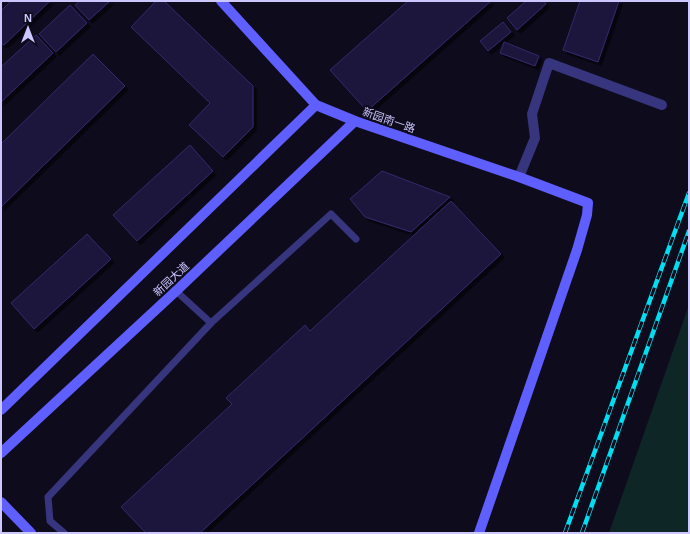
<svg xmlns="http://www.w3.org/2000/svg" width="690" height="534" font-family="Helvetica,'Noto Sans SC',sans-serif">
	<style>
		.green { fill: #0e2726 }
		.building { fill: #1e173e; stroke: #34296b; filter: url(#shadow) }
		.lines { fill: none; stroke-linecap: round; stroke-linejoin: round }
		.lane { stroke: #36357d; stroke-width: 7 }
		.street { stroke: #36357d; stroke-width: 10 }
		.secondary { stroke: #5f5eff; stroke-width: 10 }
		.rail-casing { stroke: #00dff2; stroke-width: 4.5 }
		.rail { stroke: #0e0b1d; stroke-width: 3; stroke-dasharray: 9; stroke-linecap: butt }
		.labels { text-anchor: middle; stroke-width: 4; stroke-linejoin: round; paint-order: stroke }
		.street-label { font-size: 11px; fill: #ccc7ff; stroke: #0e0b1d }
	</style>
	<defs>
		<filter id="shadow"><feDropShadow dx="3.5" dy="3.5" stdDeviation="0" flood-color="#0009"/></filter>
	</defs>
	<rect width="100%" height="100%" fill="#0e0b1d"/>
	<polygon class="green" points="689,305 689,533 609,533"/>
	<g class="building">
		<polygon points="11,1 50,1 4,45 1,43 1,11"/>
		<polygon points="80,1 110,1 89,20 75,5"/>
		<polygon points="156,1 164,1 253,86 253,127 223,157 189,125 210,103 131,27"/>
		<polygon points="408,1 491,1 367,111 330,70"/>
		<polygon points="526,1 544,1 546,4 517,30 507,18"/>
		<polygon points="580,1 619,1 598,62 563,50"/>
		<polygon points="70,5 87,23 56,52 39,34"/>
		<polygon points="503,22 511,32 488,51 480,41"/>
		<polygon points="36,35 53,53 1,102 1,67"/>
		<polygon points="504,42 539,56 535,66 500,53"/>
		<polygon points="93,54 125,86 1,207 1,144"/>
		<polygon points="190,145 213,171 137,241 113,215"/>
		<polygon points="382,171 450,197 411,232 365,217 350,199"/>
		<polygon points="451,201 501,254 200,533 146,533 121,507 232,404 226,398 305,325 310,331"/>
		<polygon points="87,234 111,259 34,329 11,303"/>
	</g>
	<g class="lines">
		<g class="lane">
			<polyline points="176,291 211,323 331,214 356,239"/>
			<polyline points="64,533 50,521 48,497 211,323"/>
		</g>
		<polyline class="street" points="519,177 535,138 532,114 549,63 662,105"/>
		<g class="secondary">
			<polyline points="221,1 316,105 355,121 519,177 588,203 587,215 577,250 479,533"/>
			<polyline points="1,410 316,105"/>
			<polyline points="1,453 176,291 355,121"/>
			<polyline points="1,502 31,533"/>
		</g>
		<defs>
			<g id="rail">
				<polyline points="565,533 689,193"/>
				<polyline points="582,533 689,231"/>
			</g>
		</defs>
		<use href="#rail" class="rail-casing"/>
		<use href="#rail" class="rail"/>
	</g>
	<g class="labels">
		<g class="street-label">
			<text transform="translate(389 120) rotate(19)" y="4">新园南一路</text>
			<text transform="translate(171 279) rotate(-43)" y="4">新园大道</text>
		</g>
	</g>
	<rect width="690" height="534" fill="none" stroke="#ccc7ff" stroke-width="4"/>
	<g transform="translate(28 28)" stroke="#0e0b1d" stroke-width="3" paint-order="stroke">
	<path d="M0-3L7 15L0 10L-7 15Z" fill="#ccc7ff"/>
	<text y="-6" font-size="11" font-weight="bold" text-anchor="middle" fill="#ccc7ff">N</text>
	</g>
</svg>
